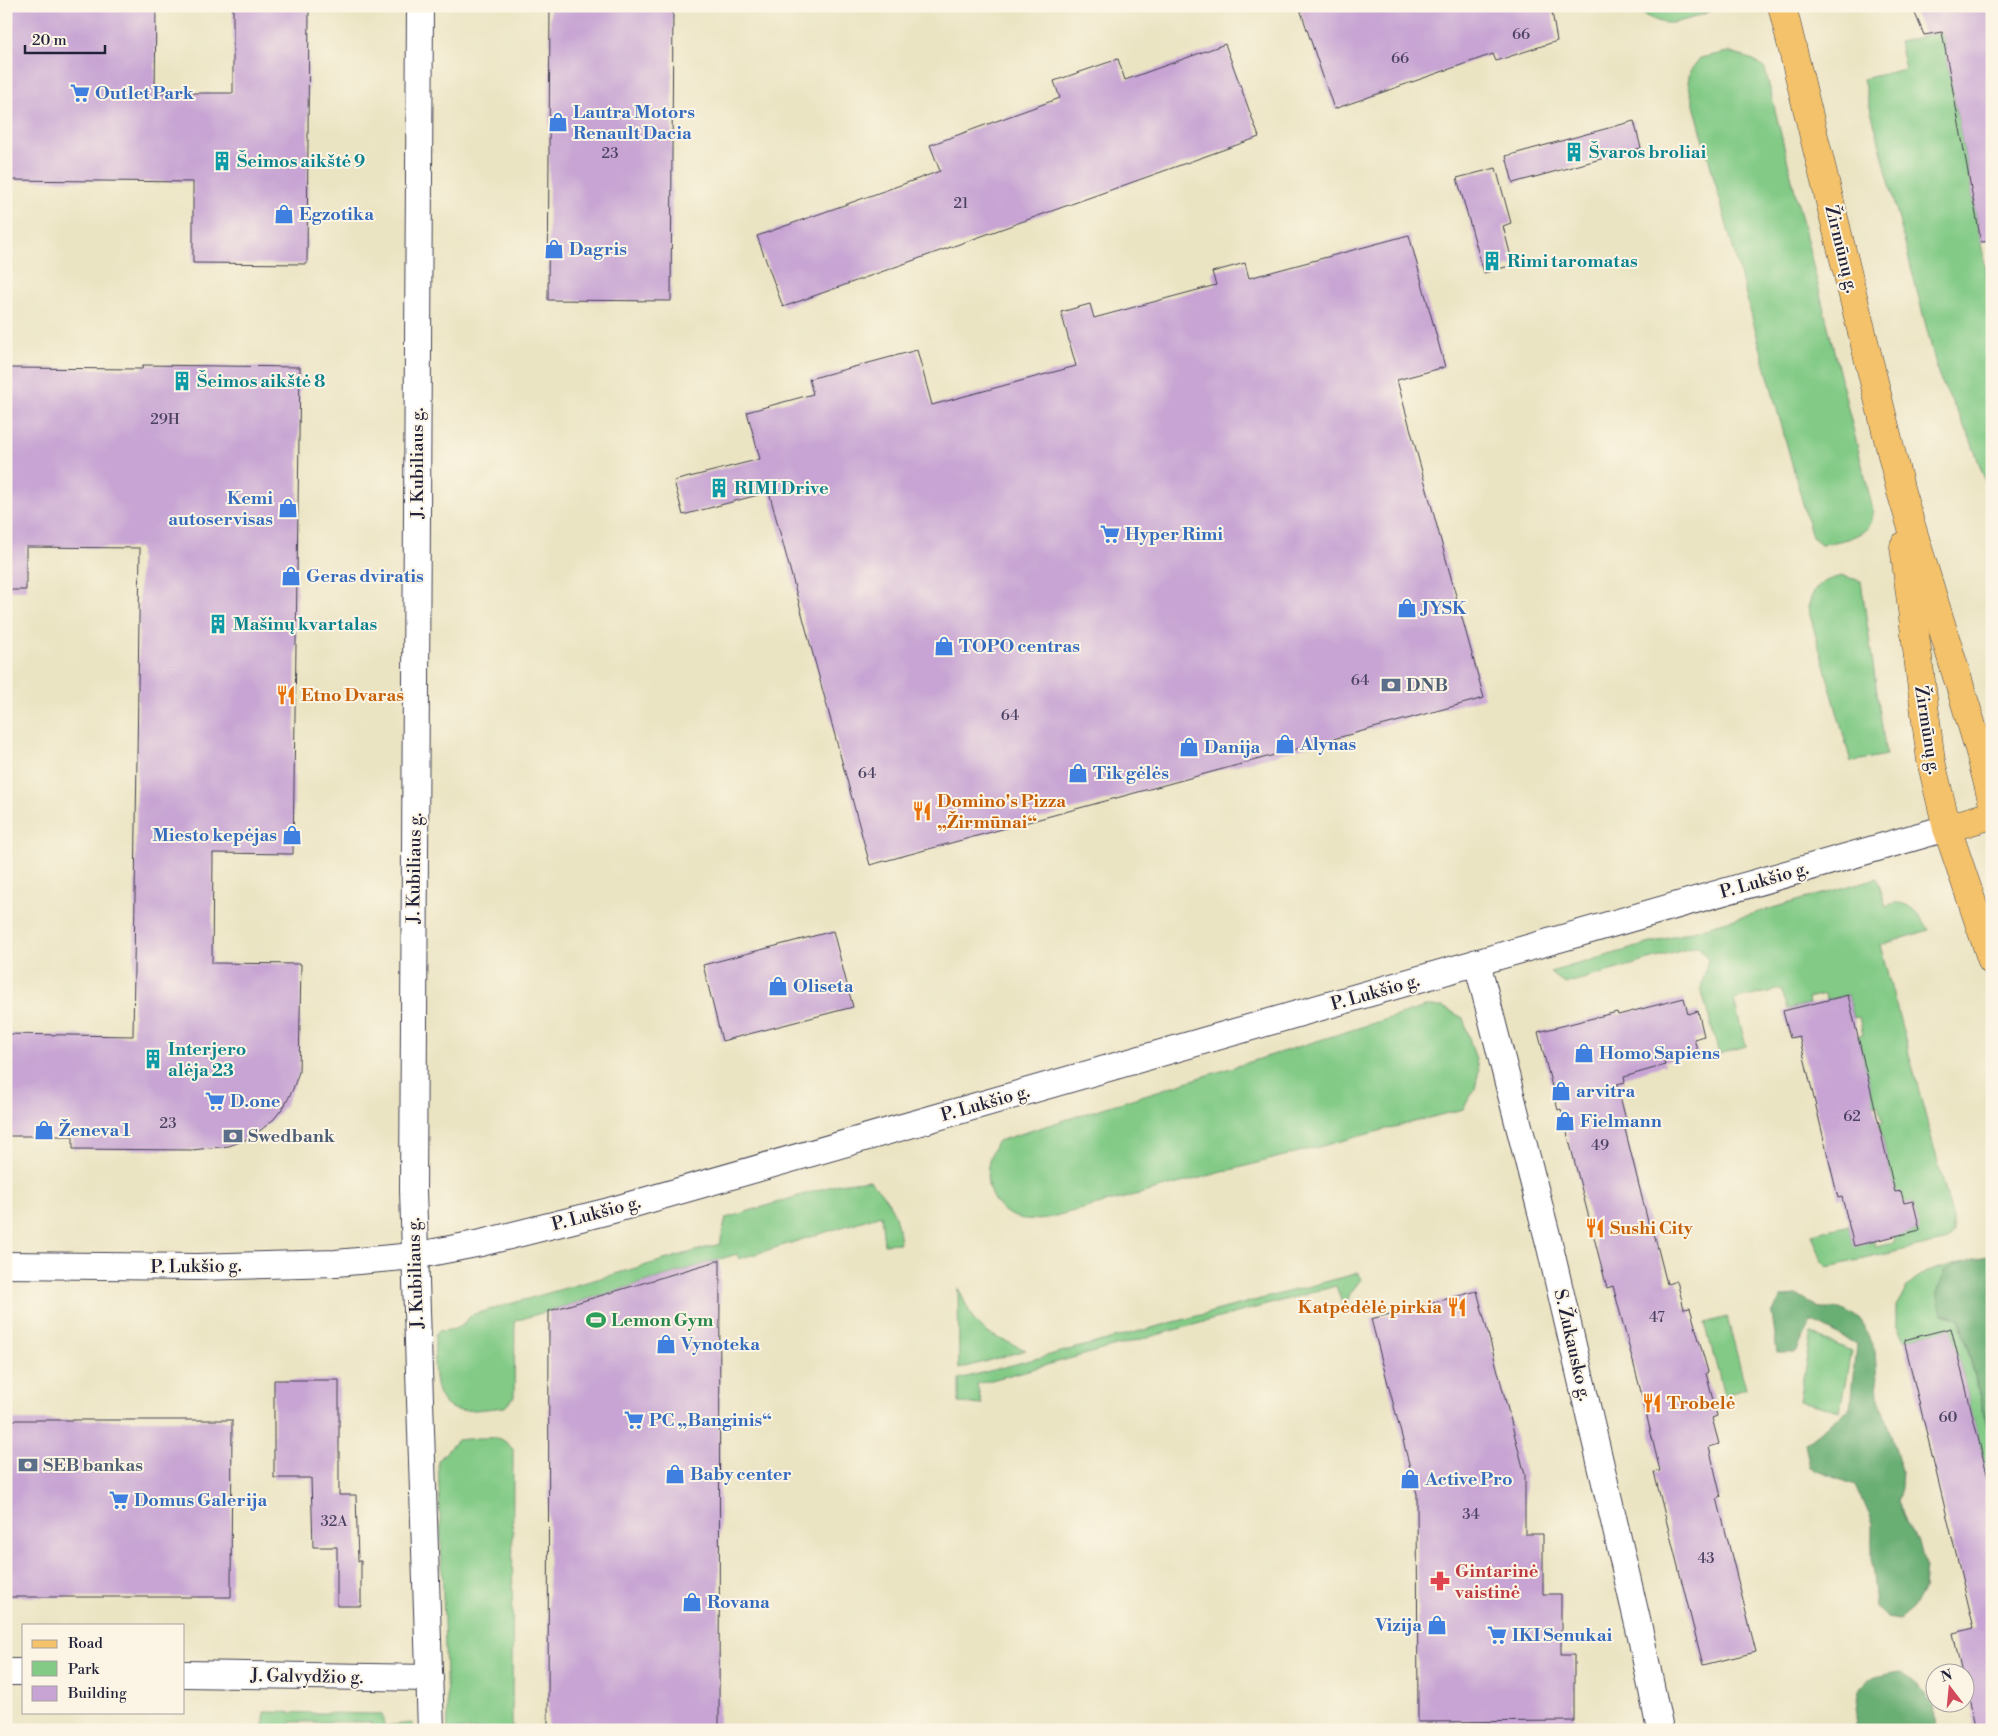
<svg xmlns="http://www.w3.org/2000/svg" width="1998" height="1736" font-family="'Libre Bodoni',serif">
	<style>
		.green { fill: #82ca86; stroke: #527660 }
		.forest { fill: #69ae73; stroke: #466857 }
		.building { fill: #c7a4d3 }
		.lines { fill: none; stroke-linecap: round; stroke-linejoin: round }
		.minor-casing { stroke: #403f4f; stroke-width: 28 }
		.major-casing { stroke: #403f4f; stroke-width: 29 }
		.minor { stroke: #fff; stroke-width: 26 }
		.major { stroke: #f3c26a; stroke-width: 28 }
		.labels { text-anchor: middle; stroke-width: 4; stroke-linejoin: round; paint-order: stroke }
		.number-label { font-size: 15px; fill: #4b4261 }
		.shop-label { font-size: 18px; font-weight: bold; fill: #366cbe; stroke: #fcf5e5; text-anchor: start }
		.culture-label { font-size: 18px; font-weight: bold; fill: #0d838f; stroke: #fcf5e5; text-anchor: start }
		.street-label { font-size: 18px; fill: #22223b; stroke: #fcf5e5 }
		.service-label { font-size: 18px; font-weight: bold; fill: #4e5e75; stroke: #fcf5e5; text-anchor: start }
		.food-label { font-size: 18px; font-weight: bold; fill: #c56008; stroke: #fcf5e5; text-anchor: start }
		.leisure-label { font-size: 18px; font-weight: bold; fill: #27864d; stroke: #fcf5e5; text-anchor: start }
		.health-label { font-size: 18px; font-weight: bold; fill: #be3a42; stroke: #fcf5e5; text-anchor: start }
	</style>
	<rect width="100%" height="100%" fill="#fcf5e5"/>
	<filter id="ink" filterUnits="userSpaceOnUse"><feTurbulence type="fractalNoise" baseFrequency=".02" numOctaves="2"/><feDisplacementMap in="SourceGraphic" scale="10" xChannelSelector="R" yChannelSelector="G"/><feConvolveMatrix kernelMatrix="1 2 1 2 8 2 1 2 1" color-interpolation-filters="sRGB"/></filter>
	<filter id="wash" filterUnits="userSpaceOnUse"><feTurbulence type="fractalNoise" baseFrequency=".0096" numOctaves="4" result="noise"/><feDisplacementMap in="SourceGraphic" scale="20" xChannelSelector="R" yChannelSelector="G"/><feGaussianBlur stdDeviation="1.12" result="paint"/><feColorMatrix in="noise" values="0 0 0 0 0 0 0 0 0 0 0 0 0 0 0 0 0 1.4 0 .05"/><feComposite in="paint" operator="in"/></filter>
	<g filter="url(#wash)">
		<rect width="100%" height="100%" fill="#ebe4c3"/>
		<g class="green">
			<path d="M 1642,6 L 1721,6 C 1706,13 1688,21 1671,23 C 1662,24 1652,19 1644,15 Z"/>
			<polygon points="1942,32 1992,302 1992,511 1983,474 1968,433 1939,377 1863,79 1905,69 1899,42"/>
			<path d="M 1728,52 L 1754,60 L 1765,69 L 1873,510 C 1872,514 1873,519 1871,523 C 1865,537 1834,543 1821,544 L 1812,537 L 1688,83 L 1690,71 L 1700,58 Z"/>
			<path d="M 1843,576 L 1861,581 L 1886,755 L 1851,762 L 1808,608 C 1813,586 1822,580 1843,576 Z"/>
			<path d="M 1877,878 L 1886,906 C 1889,905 1895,902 1898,903 C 1913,904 1922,919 1929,930 L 1880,945 L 1953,1219 L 1953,1231 L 1948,1240 L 1828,1267 L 1822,1261 L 1812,1234 L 1849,1225 L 1854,1245 L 1874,1241 L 1876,1246 L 1894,1242 L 1893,1236 L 1919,1230 L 1913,1201 L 1904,1203 L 1895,1192 L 1879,1123 L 1883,1121 L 1879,1105 L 1874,1106 L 1858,1036 L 1863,1035 L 1859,1017 L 1854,1018 L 1848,995 L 1826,1000 L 1825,994 L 1808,998 L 1809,1004 L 1788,1009 L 1781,989 L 1734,1000 L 1746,1046 L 1719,1054 L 1701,988 L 1708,959 L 1698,946 L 1565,984 L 1550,972 Z"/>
			<path d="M 1425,1007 L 1443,1007 L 1463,1018 L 1479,1070 L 1475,1089 L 1463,1109 L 1040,1220 C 1032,1219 1021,1220 1013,1216 C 983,1204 981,1165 998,1141 Z"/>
			<path d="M 870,1180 C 892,1205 896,1209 900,1243 L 884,1244 L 881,1215 L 739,1259 L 737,1254 L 515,1321 L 514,1397 L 505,1407 C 495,1408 463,1412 455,1410 C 428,1400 435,1358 435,1336 L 438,1331 C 455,1330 461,1329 471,1315 L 720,1244 L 726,1218 L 838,1184 Z"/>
			<polygon points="1960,1262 1945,1271 1942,1314 1960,1319 1992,1446 1992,1494 1951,1328 1904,1340 1896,1324 1896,1306 1908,1286 1926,1272"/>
			<polygon points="1359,1273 1361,1279 1350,1294 1344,1309 1336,1286 977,1384 982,1405 959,1403 959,1379"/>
			<polygon points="958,1288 973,1319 987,1333 1026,1350 959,1369"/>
			<polygon points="1727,1317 1746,1389 1724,1395 1705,1323"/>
			<polygon points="1811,1333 1851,1351 1840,1411 1799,1401"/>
			<path d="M 478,1438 C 496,1438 500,1435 513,1449 L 512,1730 L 448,1730 L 438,1461 L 457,1440 Z"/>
			<polygon points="264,1712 382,1714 384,1726 413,1723 413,1730 371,1730 371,1722 291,1722 291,1730 264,1730"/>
		</g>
		<g class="forest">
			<polygon points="1992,1255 1992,1446 1961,1319 1942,1314 1937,1293 1945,1271 1960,1262"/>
			<polygon points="1798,1296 1821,1309 1841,1309 1860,1319 1875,1351 1878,1395 1902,1470 1901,1488 1897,1502 1907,1525 1919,1542 1925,1566 1923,1590 1913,1609 1900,1620 1886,1618 1876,1606 1872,1565 1872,1523 1855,1485 1810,1468 1805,1443 1850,1408 1856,1344 1812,1321 1796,1352 1777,1352 1772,1313 1781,1297"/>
			<path d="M 1901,1672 L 1919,1687 L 1934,1705 L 1936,1730 L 1854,1730 C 1863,1687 1849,1680 1901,1672 Z"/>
		</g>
		<g id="blocks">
			<g class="building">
				<polygon points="6,6 156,6 155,93 233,93 233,6 309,6 307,264 193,263 193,182 6,180"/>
				<polygon points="550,6 673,6 671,301 548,300"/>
				<polygon points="1299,6 1551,6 1557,41 1496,61 1493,54 1334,109"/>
				<polygon points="1912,6 1986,6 1992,40 1992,241 1981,242 1942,32 1924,35"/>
				<polygon points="1225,44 1259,137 783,307 757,236 940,171 930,145 1060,98 1054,81 1118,59 1125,80"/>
				<polygon points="1634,121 1641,148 1513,183 1506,156"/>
				<polygon points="1496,168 1511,223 1503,226 1513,265 1484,273 1457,178"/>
				<polygon points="1409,235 1445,367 1397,380 1484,698 870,865 769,492 683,515 674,481 760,459 747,412 813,394 809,379 917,350 932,405 1076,366 1061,312 1090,304 1094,318 1216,285 1212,272 1245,263 1249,278"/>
				<polygon points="143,365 300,367 293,854 213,853 212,963 301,964 299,1072 293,1089 285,1105 274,1119 261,1130 245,1140 229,1146 192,1150 73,1149 73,1136 6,1136 6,1034 133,1036 140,548 26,547 26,590 6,590 6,368 142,369"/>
				<polygon points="833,931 853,1007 722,1041 703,965"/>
				<polygon points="1848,995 1895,1192 1901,1191 1904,1203 1913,1201 1920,1230 1854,1246 1842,1197 1838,1198 1799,1036 1790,1038 1783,1011"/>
				<polygon points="1684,998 1688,1014 1698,1011 1704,1036 1694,1039 1698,1053 1664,1061 1665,1065 1624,1077 1625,1082 1617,1084 1626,1120 1623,1121 1651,1234 1654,1233 1667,1284 1677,1281 1684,1309 1690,1308 1708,1372 1706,1373 1717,1416 1712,1418 1719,1444 1709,1447 1721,1497 1717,1498 1756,1652 1703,1665 1654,1472 1660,1471 1640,1388 1613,1286 1607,1288 1561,1109 1558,1110 1538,1032 1617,1012 1618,1015"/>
				<polygon points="720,1260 719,1730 548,1730 549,1311"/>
				<polygon points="1477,1291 1525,1475 1525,1534 1543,1534 1543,1594 1561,1594 1561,1655 1574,1655 1574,1721 1418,1722 1417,1494 1371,1319"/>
				<polygon points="1951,1328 1992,1494 1992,1730 1976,1730 1966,1686 1966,1674 1962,1674 1953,1633 1974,1628 1904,1340"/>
				<polygon points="274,1380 339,1380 339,1495 356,1495 358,1561 361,1561 361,1606 337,1606 337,1547 313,1547 311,1478 274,1478"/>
				<polygon points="6,1420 232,1420 231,1597 6,1597"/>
			</g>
		</g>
	</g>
	<g filter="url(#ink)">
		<use href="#blocks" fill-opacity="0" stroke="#403f4f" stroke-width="1"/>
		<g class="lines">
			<defs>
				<g id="minor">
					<polyline points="420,6 413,1191 431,1730"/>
					<polyline points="1477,962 1550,1247 1641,1637 1660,1730"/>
					<polyline points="6,1265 197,1267 336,1263 414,1256 481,1243 609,1211 1947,828"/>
					<polyline points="6,1672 24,1672"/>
					<polyline points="184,1674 430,1678"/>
				</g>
				<g id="major">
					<polyline points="1782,6 1901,492 1979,749 1992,800"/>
					<polyline points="1904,546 1931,761 1947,828 1992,961"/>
					<polyline points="1947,828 1992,815"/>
				</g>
			</defs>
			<use href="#minor" class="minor-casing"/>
			<use href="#major" class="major-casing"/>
			<use href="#minor" class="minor"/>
			<use href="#major" class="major"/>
		</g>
	</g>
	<defs>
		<symbol id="supermarket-bare" viewBox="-9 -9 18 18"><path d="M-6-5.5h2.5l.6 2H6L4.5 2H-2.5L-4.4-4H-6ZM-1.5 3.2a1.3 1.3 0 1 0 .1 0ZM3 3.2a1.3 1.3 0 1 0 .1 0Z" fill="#3f7fe0" stroke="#fcf5e5" stroke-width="2.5" paint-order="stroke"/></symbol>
		<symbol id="shop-bare" viewBox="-9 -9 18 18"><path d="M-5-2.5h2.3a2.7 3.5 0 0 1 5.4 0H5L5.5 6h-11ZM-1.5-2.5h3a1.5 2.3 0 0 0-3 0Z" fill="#3f7fe0" stroke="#fcf5e5" stroke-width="2.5" paint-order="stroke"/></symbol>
		<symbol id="building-bare" viewBox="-9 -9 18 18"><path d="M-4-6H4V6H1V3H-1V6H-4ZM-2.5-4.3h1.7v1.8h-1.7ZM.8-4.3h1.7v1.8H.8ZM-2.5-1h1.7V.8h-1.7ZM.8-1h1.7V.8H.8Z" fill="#0f9aa8" stroke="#fcf5e5" stroke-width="2.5" paint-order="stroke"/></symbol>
		<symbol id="bank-bare" viewBox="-9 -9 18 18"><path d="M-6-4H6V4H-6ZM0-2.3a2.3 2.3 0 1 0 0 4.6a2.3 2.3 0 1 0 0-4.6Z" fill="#5c6f8a" stroke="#fcf5e5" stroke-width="2.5" paint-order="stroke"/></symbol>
		<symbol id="restaurant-bare" viewBox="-9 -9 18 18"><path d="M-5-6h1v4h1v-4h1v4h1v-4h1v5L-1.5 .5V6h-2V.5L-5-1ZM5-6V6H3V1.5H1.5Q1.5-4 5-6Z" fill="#e8710a" stroke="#fcf5e5" stroke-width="2.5" paint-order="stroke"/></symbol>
		<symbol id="stadium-bare" viewBox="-9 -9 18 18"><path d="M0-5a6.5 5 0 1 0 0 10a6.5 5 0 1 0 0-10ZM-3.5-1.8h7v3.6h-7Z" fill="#2e9e5b" stroke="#fcf5e5" stroke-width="2.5" paint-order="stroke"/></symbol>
		<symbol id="pharmacy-bare" viewBox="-9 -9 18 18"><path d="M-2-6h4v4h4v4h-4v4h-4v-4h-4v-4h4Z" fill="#e0444e" stroke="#fcf5e5" stroke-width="2.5" paint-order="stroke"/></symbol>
	</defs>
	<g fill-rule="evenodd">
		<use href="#supermarket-bare" x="66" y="79" width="28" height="28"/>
		<use href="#shop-bare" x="544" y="108" width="28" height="28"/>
		<use href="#building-bare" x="1560" y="138" width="28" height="28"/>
		<use href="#building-bare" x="208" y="147" width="28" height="28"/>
		<use href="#shop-bare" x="270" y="200" width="28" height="28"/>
		<use href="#shop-bare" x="540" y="235" width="28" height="28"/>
		<use href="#building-bare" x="1478" y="247" width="28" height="28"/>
		<use href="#building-bare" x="168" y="367" width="28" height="28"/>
		<use href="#building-bare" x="705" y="474" width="28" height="28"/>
		<use href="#shop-bare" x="274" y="494" width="28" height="28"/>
		<use href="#supermarket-bare" x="1096" y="520" width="28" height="28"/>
		<use href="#shop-bare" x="277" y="562" width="28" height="28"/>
		<use href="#shop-bare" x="1393" y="594" width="28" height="28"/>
		<use href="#building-bare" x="204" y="610" width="28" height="28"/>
		<use href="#shop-bare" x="930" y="632" width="28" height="28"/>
		<use href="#bank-bare" x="1377" y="671" width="28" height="28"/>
		<use href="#restaurant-bare" x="272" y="681" width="28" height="28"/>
		<use href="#shop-bare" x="1271" y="730" width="28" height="28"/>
		<use href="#shop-bare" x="1175" y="733" width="28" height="28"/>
		<use href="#shop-bare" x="1064" y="759" width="28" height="28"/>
		<use href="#restaurant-bare" x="908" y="797" width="28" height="28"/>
		<use href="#shop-bare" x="278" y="821" width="28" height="28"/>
		<use href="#shop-bare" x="764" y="972" width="28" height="28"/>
		<use href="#shop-bare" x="1570" y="1039" width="28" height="28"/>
		<use href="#building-bare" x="139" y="1045" width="28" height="28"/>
		<use href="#shop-bare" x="1547" y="1077" width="28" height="28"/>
		<use href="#supermarket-bare" x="201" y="1087" width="28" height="28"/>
		<use href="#shop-bare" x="1551" y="1107" width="28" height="28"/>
		<use href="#shop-bare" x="30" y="1116" width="28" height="28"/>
		<use href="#bank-bare" x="219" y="1122" width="28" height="28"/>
		<use href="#restaurant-bare" x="1581" y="1214" width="28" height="28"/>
		<use href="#restaurant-bare" x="1443" y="1293" width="28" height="28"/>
		<use href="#stadium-bare" x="582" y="1306" width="28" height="28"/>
		<use href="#shop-bare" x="652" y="1330" width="28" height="28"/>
		<use href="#restaurant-bare" x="1638" y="1389" width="28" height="28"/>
		<use href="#supermarket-bare" x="620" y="1406" width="28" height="28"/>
		<use href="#bank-bare" x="14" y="1451" width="28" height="28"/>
		<use href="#shop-bare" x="661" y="1460" width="28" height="28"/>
		<use href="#shop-bare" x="1396" y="1465" width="28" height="28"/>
		<use href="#supermarket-bare" x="105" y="1486" width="28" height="28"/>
		<use href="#pharmacy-bare" x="1426" y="1567" width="28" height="28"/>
		<use href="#shop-bare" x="678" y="1588" width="28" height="28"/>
		<use href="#shop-bare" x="1423" y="1611" width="28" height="28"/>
		<use href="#supermarket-bare" x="1483" y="1621" width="28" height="28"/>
	</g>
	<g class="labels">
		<g class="number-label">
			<text x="1521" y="39">66</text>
			<text x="1400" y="63">66</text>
			<text x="610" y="158">23</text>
			<text x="961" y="208">21</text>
			<text x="165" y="424">29H</text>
			<text x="1360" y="685">64</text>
			<text x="1010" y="720">64</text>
			<text x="867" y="778">64</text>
			<text x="1852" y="1121">62</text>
			<text x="168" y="1128">23</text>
			<text x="1600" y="1150">49</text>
			<text x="1657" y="1322">47</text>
			<text x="1948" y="1422">60</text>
			<text x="1471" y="1519">34</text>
			<text x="334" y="1526">32A</text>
			<text x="1706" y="1563">43</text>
		</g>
		<g class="shop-label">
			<text x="95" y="99">Outlet Park</text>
			<text x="573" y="118">Lautra Motors<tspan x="573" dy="21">Renault Dacia</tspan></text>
			<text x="299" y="220">Egzotika</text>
			<text x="569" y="255">Dagris</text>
			<text x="273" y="504" text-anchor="end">Kemi<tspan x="273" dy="21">autoservisas</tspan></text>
			<text x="1125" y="540">Hyper Rimi</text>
			<text x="306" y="582">Geras dviratis</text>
			<text x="1422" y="614">JYSK</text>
			<text x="959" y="652">TOPO centras</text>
			<text x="1300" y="750">Alynas</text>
			<text x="1204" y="753">Danija</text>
			<text x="1093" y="779">Tik gėlės</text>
			<text x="277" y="841" text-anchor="end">Miesto kepėjas</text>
			<text x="793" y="992">Oliseta</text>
			<text x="1599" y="1059">Homo Sapiens</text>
			<text x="1576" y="1097">arvitra</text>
			<text x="230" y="1107">D.one</text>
			<text x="1580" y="1127">Fielmann</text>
			<text x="59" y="1136">Ženeva 1</text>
			<text x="681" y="1350">Vynoteka</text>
			<text x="649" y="1426">PC „Banginis“</text>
			<text x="690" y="1480">Baby center</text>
			<text x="1425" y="1485">Active Pro</text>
			<text x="134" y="1506">Domus Galerija</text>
			<text x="707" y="1608">Rovana</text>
			<text x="1422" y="1631" text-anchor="end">Vizija</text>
			<text x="1512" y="1641">IKI Senukai</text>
		</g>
		<g class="culture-label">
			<text x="1589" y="158">Švaros broliai</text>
			<text x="237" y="167">Šeimos aikštė 9</text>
			<text x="1507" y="267">Rimi taromatas</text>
			<text x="197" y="387">Šeimos aikštė 8</text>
			<text x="734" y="494">RIMI Drive</text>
			<text x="233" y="630">Mašinų kvartalas</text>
			<text x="168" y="1055">Interjero<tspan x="168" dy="21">alėja 23</tspan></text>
		</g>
		<g class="street-label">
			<text transform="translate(1842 249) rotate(76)" y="6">Žirmūnų g.</text>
			<text transform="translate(417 463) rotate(-90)" y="6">J. Kubiliaus g.</text>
			<text transform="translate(1928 730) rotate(81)" y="6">Žirmūnų g.</text>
			<text transform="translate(414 868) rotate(-89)" y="6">J. Kubiliaus g.</text>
			<text transform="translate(1764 880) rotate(-16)" y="6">P. Lukšio g.</text>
			<text transform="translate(1375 992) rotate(-16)" y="6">P. Lukšio g.</text>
			<text transform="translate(985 1103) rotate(-16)" y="6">P. Lukšio g.</text>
			<text transform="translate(596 1213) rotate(-15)" y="6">P. Lukšio g.</text>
			<text transform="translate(196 1266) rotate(-1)" y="6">P. Lukšio g.</text>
			<text transform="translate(415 1273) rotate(-92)" y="6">J. Kubiliaus g.</text>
			<text transform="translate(1573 1345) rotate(77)" y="6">S. Žukausko g.</text>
			<text transform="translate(307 1676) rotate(1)" y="6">J. Galvydžio g.</text>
		</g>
		<g class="service-label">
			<text x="1406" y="691">DNB</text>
			<text x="248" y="1142">Swedbank</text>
			<text x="43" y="1471">SEB bankas</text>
		</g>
		<g class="food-label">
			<text x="301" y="701">Etno Dvaras</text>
			<text x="937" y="807">Domino's Pizza<tspan x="937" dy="21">„Žirmūnai“</tspan></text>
			<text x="1610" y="1234">Sushi City</text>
			<text x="1442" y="1313" text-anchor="end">Katpėdėlė pirkia</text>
			<text x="1667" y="1409">Trobelė</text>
		</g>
		<g class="leisure-label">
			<text x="611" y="1326">Lemon Gym</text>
		</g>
		<g class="health-label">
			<text x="1455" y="1577">Gintarinė<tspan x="1455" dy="21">vaistinė</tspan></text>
		</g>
	</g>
	<rect width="1998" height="1736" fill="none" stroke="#fcf5e5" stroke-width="25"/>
	<rect x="22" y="1624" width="162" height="90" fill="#fcf5e5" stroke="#a5a1a1"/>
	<rect x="32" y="1640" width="25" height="8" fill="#f3c26a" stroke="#a5a1a1"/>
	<text x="68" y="1648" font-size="15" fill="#22223b">Road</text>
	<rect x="32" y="1661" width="25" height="15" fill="#82ca86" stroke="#a5a1a1"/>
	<text x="68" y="1674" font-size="15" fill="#22223b">Park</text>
	<rect x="32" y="1686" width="25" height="15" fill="#c7a4d3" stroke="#a5a1a1"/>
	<text x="68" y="1698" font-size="15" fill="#22223b">Building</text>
	<g transform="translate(1950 1688) rotate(344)"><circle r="24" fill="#fcf5e5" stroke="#a5a1a1"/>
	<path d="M0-4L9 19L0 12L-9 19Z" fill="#d1495b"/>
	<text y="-8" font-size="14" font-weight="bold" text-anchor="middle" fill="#22223b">N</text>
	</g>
	<path d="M25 45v8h80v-8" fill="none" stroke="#22223b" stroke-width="2.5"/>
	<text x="32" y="45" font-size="15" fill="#22223b" stroke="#fcf5e5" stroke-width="4" paint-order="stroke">20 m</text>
</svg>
